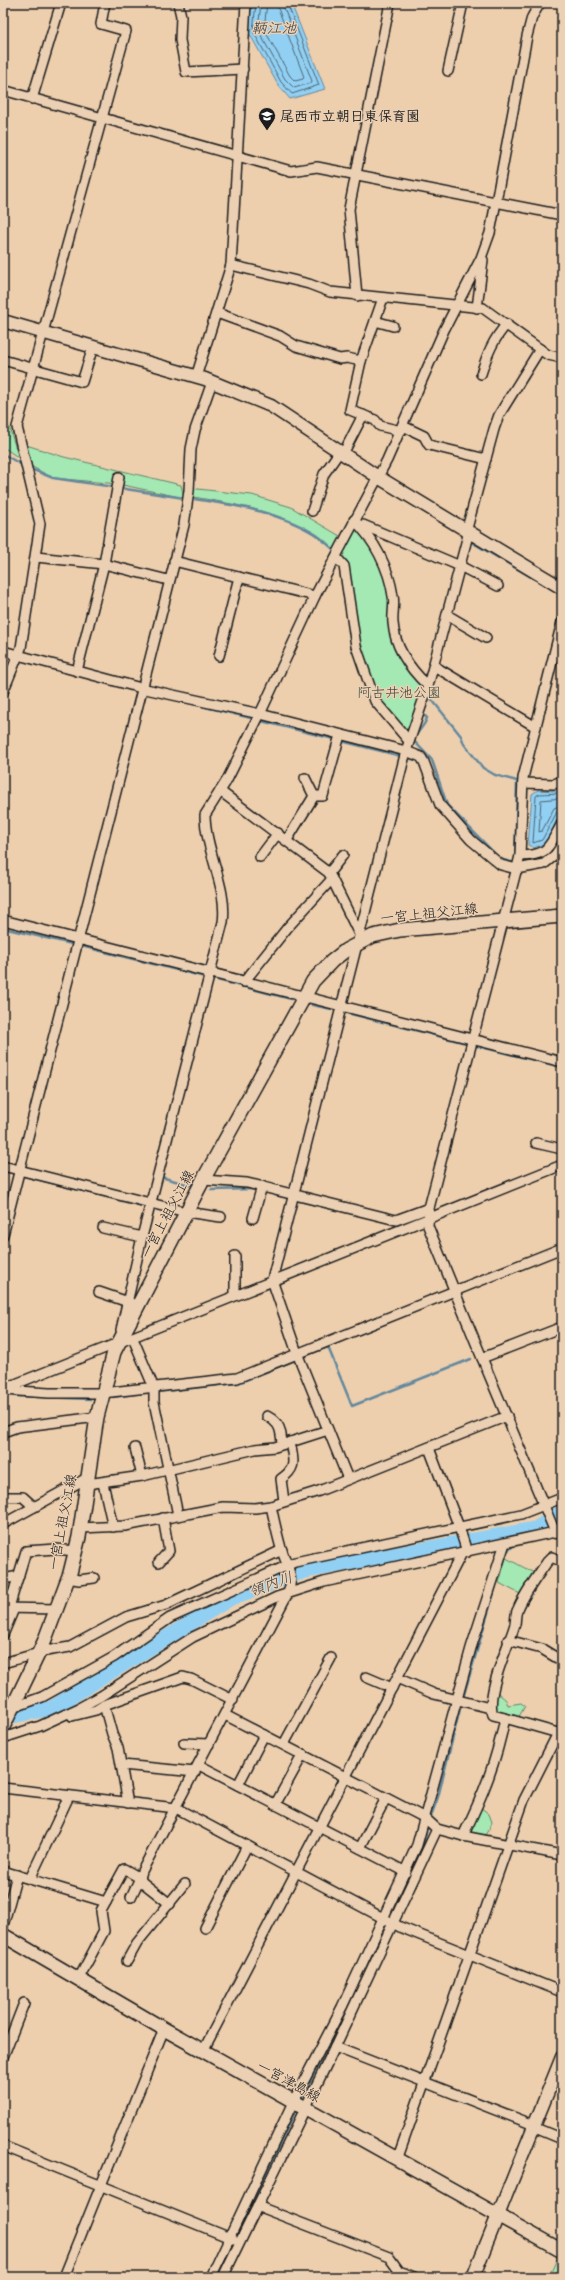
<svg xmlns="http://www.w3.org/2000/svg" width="565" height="2280" font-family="'Patrick Hand','Klee One',sans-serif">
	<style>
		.green { fill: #a4e8b3; stroke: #608268 }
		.water { fill: #92d0f3; stroke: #63889d }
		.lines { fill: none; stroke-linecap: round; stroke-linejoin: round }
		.shore { stroke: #4b6472; stroke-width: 1 }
		.stream { stroke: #63889d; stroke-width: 2.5 }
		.river { stroke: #92d0f3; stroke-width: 15 }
		.minor-casing { stroke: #1c1c1c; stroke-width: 12 }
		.tertiary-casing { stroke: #1c1c1c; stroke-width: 15 }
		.secondary-casing { stroke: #1c1c1c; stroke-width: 16 }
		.minor { stroke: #ecd0b3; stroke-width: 9 }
		.tertiary { stroke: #ecd0b3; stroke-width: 12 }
		.secondary { stroke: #ecd0b3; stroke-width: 13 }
		.labels { text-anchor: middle; stroke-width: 3; stroke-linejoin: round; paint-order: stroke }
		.poi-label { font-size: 14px; font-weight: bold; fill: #1c1c1c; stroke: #ecd0b3; text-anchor: start }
		.park-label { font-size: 14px; fill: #37453a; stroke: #ecd0b3 }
		.street-label { font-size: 14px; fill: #1c1c1c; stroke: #ecd0b3 }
		.water-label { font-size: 15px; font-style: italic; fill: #344047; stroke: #ecd0b3 }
	</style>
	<rect width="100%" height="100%" fill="#edcfae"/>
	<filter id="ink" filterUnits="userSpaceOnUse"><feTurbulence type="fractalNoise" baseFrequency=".025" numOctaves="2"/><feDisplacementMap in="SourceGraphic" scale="8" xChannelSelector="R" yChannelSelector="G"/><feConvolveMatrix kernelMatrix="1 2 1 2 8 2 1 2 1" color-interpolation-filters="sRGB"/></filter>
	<g filter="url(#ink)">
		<g class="green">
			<polygon points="3,423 9,427 19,458 3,447"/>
			<polygon points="20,443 64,457 181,485 184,498 118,484 53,478 25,463"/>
			<path d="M 189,488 L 252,495 L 291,507 L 345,539 L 354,520 L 385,571 L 397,643 L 428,686 L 409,741 L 380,709 L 356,646 L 338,553 C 327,545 317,536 306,529 C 271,509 226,503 188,496 Z"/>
			<polygon points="506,1558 536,1574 522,1595 499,1583"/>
			<polygon points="497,1686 498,1693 506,1700 508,1705 521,1703 525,1706 517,1720 495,1713"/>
			<polygon points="480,1807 489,1814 492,1822 485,1838 468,1835"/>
			<polygon points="559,2254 562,2256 562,2277 549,2277"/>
		</g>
		<g class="water">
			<polygon points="252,3 291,3 325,89 290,99 278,85 248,31"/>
			<polygon points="562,789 562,813 556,821 550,836 545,843 534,848 528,845 532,794 538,790 555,791"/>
		</g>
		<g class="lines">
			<g class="shore">
				<polyline points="256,3 253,31 281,82 292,94 319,85 287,3"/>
				<polyline points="261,3 258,30 285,79 294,88 311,83 312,81 282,3"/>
				<polyline points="267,3 264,29 290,76 295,81 303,79 304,77 276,3"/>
				<polyline points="562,793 539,794 536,796 533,843 542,840 557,812 562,810"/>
				<polyline points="562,798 541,800 539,832 542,831 554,808 562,805"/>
			</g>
			<g class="stream">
				<polyline points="378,3 384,6"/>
				<polyline points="3,454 22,465"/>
				<polyline points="31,469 53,478 114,487"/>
				<polyline points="119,488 184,498"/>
				<path d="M 194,499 C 235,505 279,512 315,534 C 322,538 328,545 334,550"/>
				<polyline points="473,543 562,595"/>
				<path d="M 429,696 L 461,736 L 464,744 L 483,768 L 495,775 L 517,781 L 515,863 L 500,859 L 447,805 L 432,760 L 414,741 C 415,732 424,728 427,718 L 423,714 Z"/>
				<polyline points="168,698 251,718"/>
				<polyline points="261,721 334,739"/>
				<polyline points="341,741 401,756"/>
				<polyline points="408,758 416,760"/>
				<polyline points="3,928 72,944"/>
				<polyline points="81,946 205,977"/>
				<polyline points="213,979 291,999"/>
				<polyline points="312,1005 337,1010"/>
				<polyline points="347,1013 466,1043"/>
				<polyline points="477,1046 562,1067"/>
				<polyline points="3,1171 14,1173"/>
				<polyline points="24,1176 147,1207"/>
				<polyline points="161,1177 193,1186"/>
				<polyline points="211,1190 253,1189"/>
				<polyline points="275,1195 289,1198"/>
				<polyline points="299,1201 401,1225"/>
				<polyline points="303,1356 328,1347 352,1406 471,1359"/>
				<polyline points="157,1392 238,1383 298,1359"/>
				<polyline points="15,1396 91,1399"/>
				<polyline points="113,1397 150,1392"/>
				<polyline points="506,1552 512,1547"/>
				<polyline points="463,1698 503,1562"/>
				<polyline points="431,1816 438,1797 461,1705"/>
				<polyline points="391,1916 422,1850 427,1829"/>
				<polyline points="362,1975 387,1923"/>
				<polyline points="302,2097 332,2037"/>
				<polyline points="463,2102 524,2126"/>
				<polyline points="237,2234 296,2109"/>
				<polyline points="217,2277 233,2241"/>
			</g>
			<polyline class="river" points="3,1718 52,1708 231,1598 305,1571 535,1529 562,1512"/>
			<defs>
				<g id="minor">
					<polyline points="178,3 181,16 180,40 186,72 243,69"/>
					<polyline points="448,71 463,3"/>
					<polyline points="3,90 291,171 317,167 562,215"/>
					<polyline points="32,99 61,3"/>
					<polyline points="231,265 309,284 330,292 483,308 548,355 562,358"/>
					<polyline points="357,296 349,209 390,3"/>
					<polyline points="383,298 361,361 350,410 375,420 380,426 401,431"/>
					<polyline points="477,308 483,260"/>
					<polyline points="217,313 280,336 296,346 340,359 347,358 361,361"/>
					<polyline points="375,321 393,326"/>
					<polyline points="3,360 82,382 93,347"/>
					<path d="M 481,374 C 487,355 493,339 507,324"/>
					<polyline points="196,377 231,265 246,3"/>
					<polyline points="403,426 424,436 429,445 486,459"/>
					<polyline points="343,454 363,415"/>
					<polyline points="312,511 324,474 340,451"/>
					<path d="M 354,520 C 374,539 389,568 393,596 C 395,604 392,614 393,623 C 395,649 410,669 428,686"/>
					<polyline points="363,525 460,566 498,586"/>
					<polyline points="36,557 104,564 168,580"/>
					<polyline points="336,557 344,566 356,646 375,701 409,741"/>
					<polyline points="174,561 315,596"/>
					<polyline points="447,615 486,638"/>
					<polyline points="3,651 141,688 260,714 406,751 421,757 424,762 440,805 471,840 501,865 517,869 544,864 555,855 562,845"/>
					<polyline points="219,656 239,577"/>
					<polyline points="434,666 536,727"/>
					<polyline points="77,671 104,564 119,477"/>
					<polyline points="3,692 21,648 40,524 17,427 126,31 101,24 105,3"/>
					<polyline points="305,778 314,796"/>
					<polyline points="523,783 554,784 562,781"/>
					<polyline points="220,791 329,873 359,934"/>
					<polyline points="287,840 314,796 323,796 340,735"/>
					<path d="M 520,856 C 551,855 548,846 562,824"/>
					<polyline points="260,857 278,833"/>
					<polyline points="329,873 343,855"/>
					<polyline points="3,920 562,1062"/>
					<polyline points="244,982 288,927 332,879"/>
					<polyline points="536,1143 562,1149"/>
					<polyline points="3,1166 186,1212 221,1217"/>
					<polyline points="203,1180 247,1183 396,1220 429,1208"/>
					<polyline points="253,1218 262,1186"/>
					<polyline points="103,1228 142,1237"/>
					<polyline points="3,1235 184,525 189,491 191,449 195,430 212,382"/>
					<polyline points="99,1292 131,1303"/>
					<polyline points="235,1294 235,1256"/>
					<path d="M 121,1330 L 142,1237 L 223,922 C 228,888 205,850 205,815 L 227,780 L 260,714 L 315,596 L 387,460 L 444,330 L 481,258 L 490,233 L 496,202 L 527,36 L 532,17 L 540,3"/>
					<polyline points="135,1343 154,1388 154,1402 178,1515"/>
					<polyline points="482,1358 428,1226 429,1208 520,856 523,778 562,622"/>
					<polyline points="3,1389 562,1165"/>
					<polyline points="3,1390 49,1393 102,1393 237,1378 562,1248"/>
					<path d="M 267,1416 C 280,1423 281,1430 282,1444"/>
					<polyline points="3,1432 17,1427 97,1417"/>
					<polyline points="135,1448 142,1476"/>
					<polyline points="429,1448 459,1527 467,1552"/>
					<polyline points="348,1479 297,1353 272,1280 406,751 428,686 468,535 466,532 494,429 499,415 540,349"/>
					<polyline points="103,1483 113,1527"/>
					<polyline points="87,1484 142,1476 255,1449 275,1447 328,1430"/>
					<polyline points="3,1497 23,1497 34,1507"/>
					<path d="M 284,1501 L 281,1479 C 298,1467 293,1460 290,1442"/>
					<polyline points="3,1524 87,1478"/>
					<polyline points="80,1528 125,1526 223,1507 255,1508 271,1506 319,1491 507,1416"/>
					<polyline points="159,1562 169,1551 163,1518"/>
					<polyline points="68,1578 79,1580 94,1578"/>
					<polyline points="3,1579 19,1576"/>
					<polyline points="3,1590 13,1611 3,1635"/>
					<polyline points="10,1604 26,1551 56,1549 75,1551"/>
					<polyline points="3,1608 58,1609"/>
					<polyline points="508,1640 542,1649 562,1661"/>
					<polyline points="3,1663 46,1651 70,1647 126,1617 166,1605 282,1550"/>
					<polyline points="366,1677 392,1688"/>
					<polyline points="397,1678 434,1694 490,1708"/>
					<polyline points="104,1705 112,1734 118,1748 128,1803"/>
					<polyline points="3,1709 12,1708 42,1697 114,1657 170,1618 295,1562 521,1514 562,1498"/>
					<polyline points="225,1715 425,1818 437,1829 463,1836 562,1855"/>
					<polyline points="72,1716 96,1710 104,1705 183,1677 191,1679 233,1700"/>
					<polyline points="505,1718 558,1733"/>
					<polyline points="3,1738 40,1726 79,1708 101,1696 193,1637 277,1597 324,1582 555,1532 482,1358 562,1327"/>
					<polyline points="184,1743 209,1744"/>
					<polyline points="284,1744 331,1658"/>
					<polyline points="122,1765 195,1772"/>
					<polyline points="199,1765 406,1872"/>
					<polyline points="238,1785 264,1735"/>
					<polyline points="3,1788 176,1808 400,1927 562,1992"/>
					<polyline points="275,1805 303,1754"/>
					<path d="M 463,1836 C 483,1795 496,1763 505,1718 L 493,1715 C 485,1693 509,1646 515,1624 C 516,1619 515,1613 518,1609 C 525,1592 537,1577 547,1562 L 552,1557 L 562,1562"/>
					<polyline points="360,1848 386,1798"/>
					<polyline points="3,1871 106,1902"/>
					<polyline points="140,1878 142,1882 170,1904"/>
					<polyline points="30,1879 69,1796"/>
					<polyline points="131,1897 140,1878"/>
					<polyline points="3,1926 17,1875"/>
					<polyline points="205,1928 247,1846"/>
					<polyline points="127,1961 137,1943 185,1884"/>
					<path d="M 78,1980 L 104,1931 L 101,1911 L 124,1869 L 140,1878 L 142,1871 L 288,1593 C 295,1576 286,1564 281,1548 C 277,1534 274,1520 271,1506"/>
					<polyline points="335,2047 534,2125"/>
					<polyline points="203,2051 462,1553"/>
					<polyline points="3,2057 24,2003"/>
					<polyline points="533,2127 562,2139"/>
					<polyline points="3,2146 233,2239"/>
					<polyline points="397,2160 524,1800 558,1733 562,1730"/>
					<polyline points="257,2206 389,2257 399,2271 414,2277"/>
					<polyline points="64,2277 164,2029"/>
					<polyline points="211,2277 293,2102 342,2007 417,1845 471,1648 505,1543"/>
					<polyline points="223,2277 335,2047 437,1829"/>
				</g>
				<g id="tertiary">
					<polyline points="3,321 205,379 271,406 378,477 562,588"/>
					<polyline points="555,1532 562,1530"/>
					<polyline points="473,2277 562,2057"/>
				</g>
				<g id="secondary">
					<polyline points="3,1727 44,1642 70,1573 79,1537 97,1417 114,1352 203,1180 313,981 332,961 346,950 373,936 400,930 562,916"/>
					<polyline points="3,1935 164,2029 562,2251"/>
				</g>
			</defs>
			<use href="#minor" class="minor-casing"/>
			<use href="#tertiary" class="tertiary-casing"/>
			<use href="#secondary" class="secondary-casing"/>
			<use href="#minor" class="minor"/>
			<use href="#tertiary" class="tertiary"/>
			<use href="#secondary" class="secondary"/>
		</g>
	</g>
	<defs>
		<symbol id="school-pin" viewBox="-11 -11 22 30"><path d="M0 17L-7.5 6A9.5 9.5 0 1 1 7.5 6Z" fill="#1c1c1c" stroke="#ecd0b3"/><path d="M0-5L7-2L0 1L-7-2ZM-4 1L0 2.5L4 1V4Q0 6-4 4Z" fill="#fff"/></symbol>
	</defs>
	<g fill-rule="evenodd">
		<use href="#school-pin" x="257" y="106" width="20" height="27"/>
	</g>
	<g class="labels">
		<g class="poi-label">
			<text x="280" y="121">尾西市立朝日東保育園</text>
		</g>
		<g class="park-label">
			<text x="399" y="697">阿古井池公園</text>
		</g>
		<g class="street-label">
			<text transform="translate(429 913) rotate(-6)" y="5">一宮上祖父江線</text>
			<text transform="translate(167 1214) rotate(-62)" y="5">一宮上祖父江線</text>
			<text transform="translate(62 1522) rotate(-79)" y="5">一宮上祖父江線</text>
			<text transform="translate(289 2081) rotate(29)" y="5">一宮津島線</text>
		</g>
		<g class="water-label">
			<text x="274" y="33">鞆江池</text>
			<text transform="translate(271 1584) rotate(-20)" y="5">領内川</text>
		</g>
	</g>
	<rect width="565" height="2280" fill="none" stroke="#ecd0b3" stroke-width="16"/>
	<rect x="8" y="8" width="549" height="2264" fill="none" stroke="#1c1c1c" stroke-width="1.5" filter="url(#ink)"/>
</svg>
